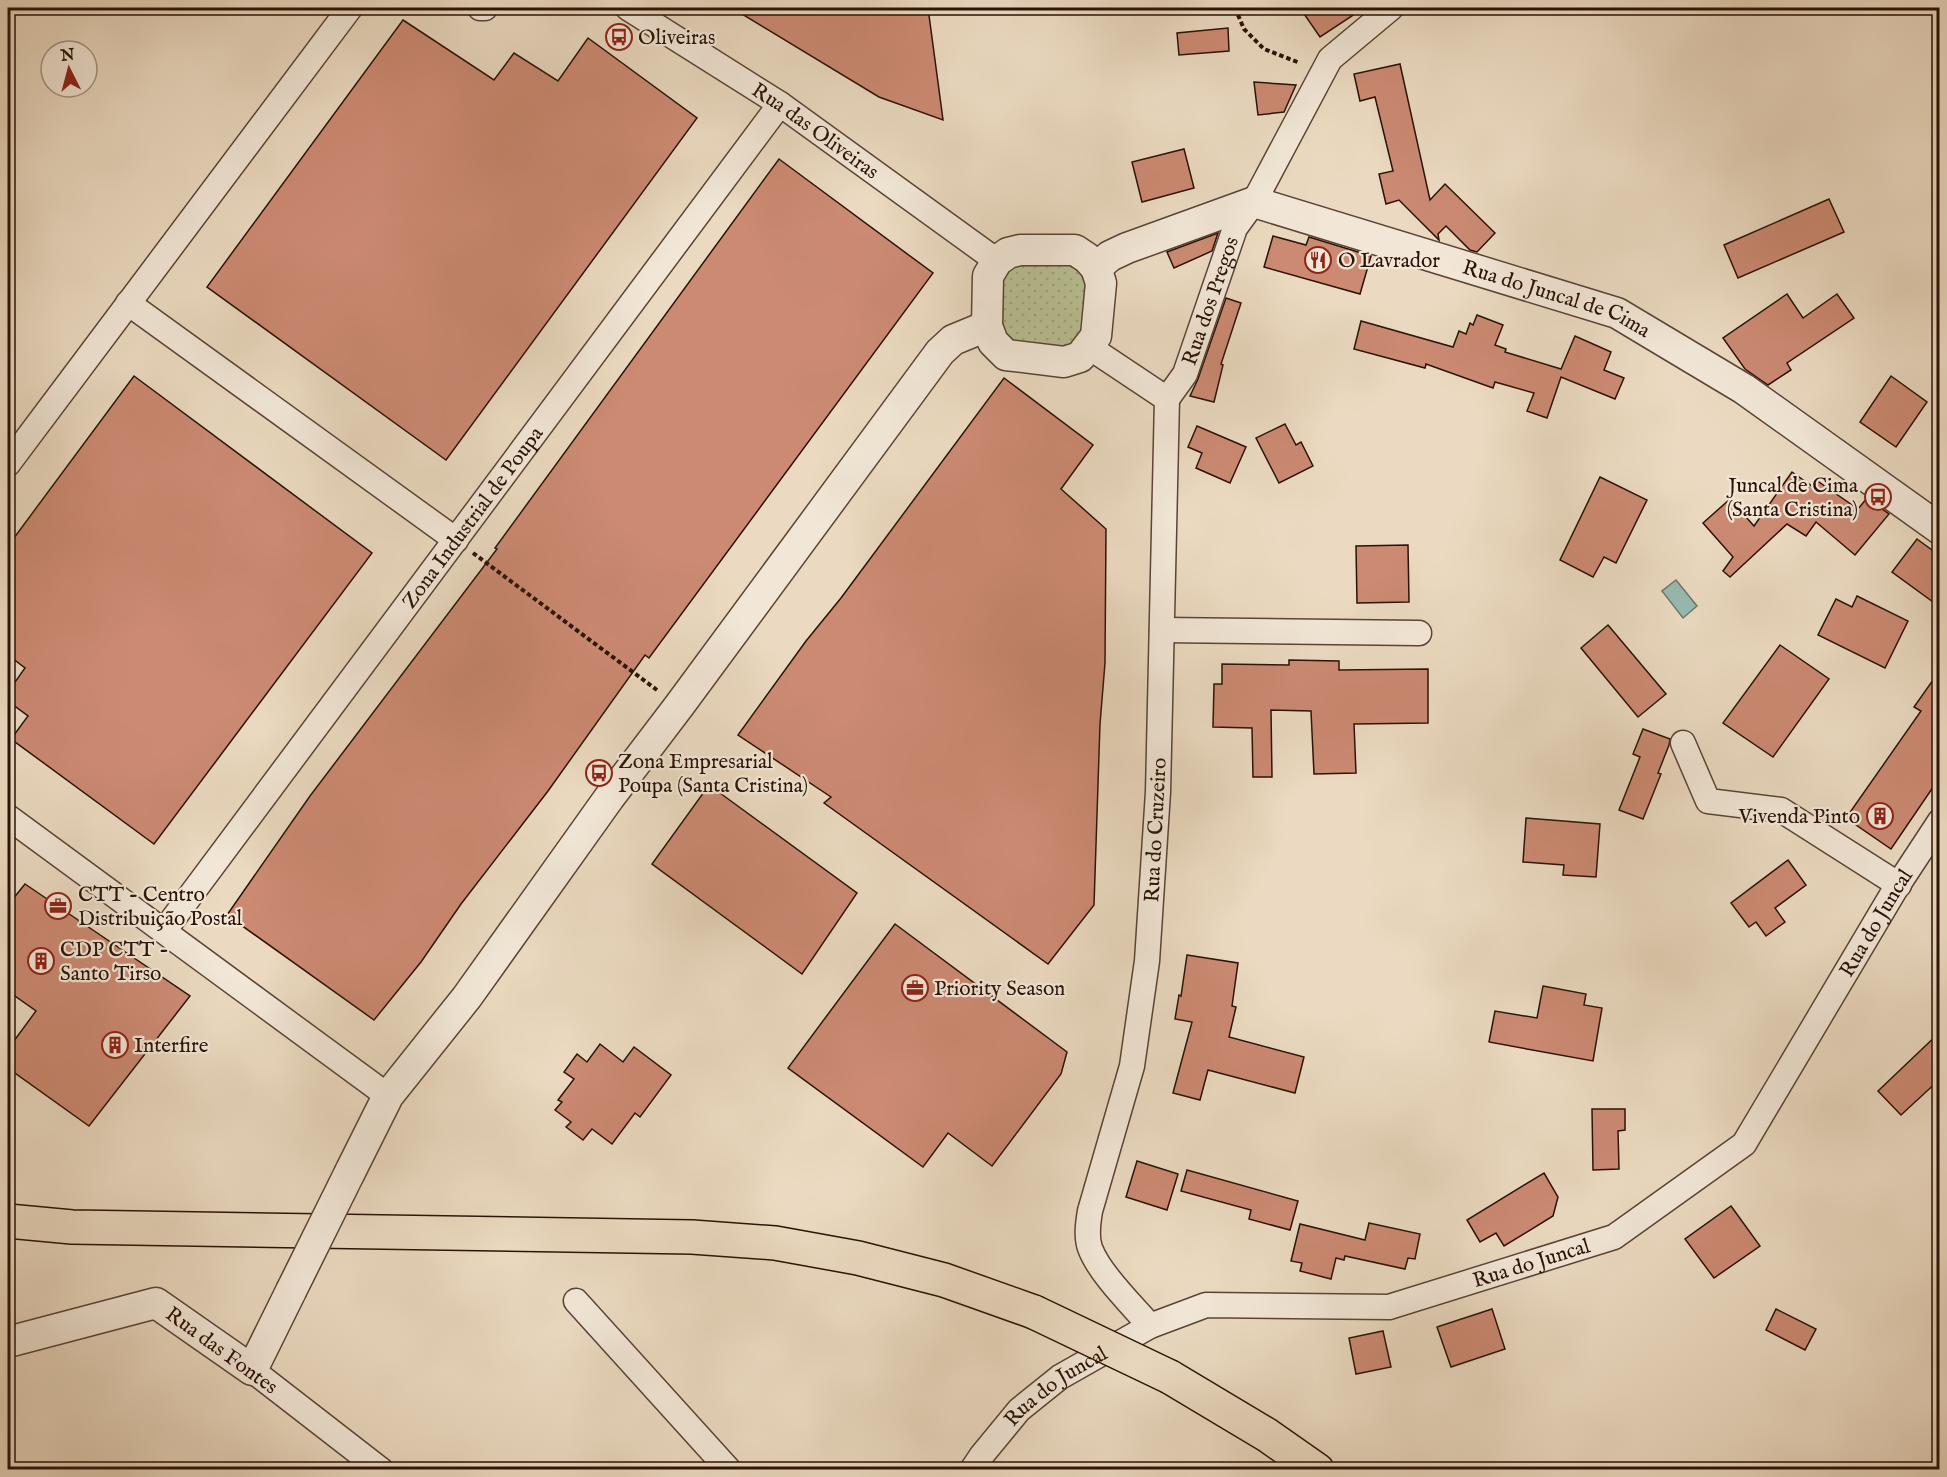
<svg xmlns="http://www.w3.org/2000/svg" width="1947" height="1477" font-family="'IM FELL English',serif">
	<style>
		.grass { fill: url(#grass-dots); stroke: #71684c; stroke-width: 1.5 }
		.water { fill: #98bbb2; stroke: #6c776d; stroke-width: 1.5 }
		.building { fill: #cc8a73; stroke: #2a1206; stroke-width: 1.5 }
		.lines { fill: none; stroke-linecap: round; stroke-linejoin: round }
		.minor-casing { stroke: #5a4435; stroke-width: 27 }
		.tertiary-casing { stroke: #5a4435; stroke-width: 33 }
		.primary-casing { stroke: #2a1206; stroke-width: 36 }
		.path { stroke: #2a1206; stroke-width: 4; stroke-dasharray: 4.5 3; stroke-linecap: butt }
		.minor { stroke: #f2e7d7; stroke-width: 24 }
		.tertiary { stroke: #f2e7d7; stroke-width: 30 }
		.primary { stroke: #ebdac1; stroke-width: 33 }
		.tertiary-bridge-casing { stroke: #5a4435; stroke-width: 33; stroke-linecap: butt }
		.primary-bridge-casing { stroke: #2a1206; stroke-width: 36; stroke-linecap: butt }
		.tertiary-bridge { stroke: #f2e7d7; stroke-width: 30 }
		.primary-bridge { stroke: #ebdac1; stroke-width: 33 }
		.labels { text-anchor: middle; stroke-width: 4.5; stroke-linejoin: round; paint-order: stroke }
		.poi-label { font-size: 21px; fill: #2a1206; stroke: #f2e7d7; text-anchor: start }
		.street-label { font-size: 21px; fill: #2a1206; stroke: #f2e7d7 }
	</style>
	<defs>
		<pattern id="grass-dots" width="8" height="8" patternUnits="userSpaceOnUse" patternTransform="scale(1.5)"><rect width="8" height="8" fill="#b8bf92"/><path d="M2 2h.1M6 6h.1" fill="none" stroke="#9ea37c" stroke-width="1.8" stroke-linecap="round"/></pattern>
	</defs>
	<rect width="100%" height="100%" fill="#ebdac1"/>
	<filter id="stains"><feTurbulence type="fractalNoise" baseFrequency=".00333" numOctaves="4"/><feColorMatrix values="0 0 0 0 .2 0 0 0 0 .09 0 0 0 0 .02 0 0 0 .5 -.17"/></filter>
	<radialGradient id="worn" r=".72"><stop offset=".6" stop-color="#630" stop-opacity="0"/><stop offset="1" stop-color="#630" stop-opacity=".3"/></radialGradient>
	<polygon class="grass" points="1071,263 1078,268 1088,285 1084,332 1079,339 1063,349 1012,342 1004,335 1000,324 1001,279 1013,265"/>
	<polygon class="water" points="1676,580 1697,606 1683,618 1662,591"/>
	<g class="building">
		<polygon points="732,8 928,8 943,120 879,97"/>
		<polygon points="1300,8 1364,8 1320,37"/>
		<polygon points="403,20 494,80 514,53 558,81 588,38 697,118 446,460 207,287"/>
		<polygon points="1228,28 1229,51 1179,55 1177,33"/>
		<polygon points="1400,64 1430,200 1445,184 1495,233 1477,252 1470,250 1446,226 1438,234 1439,240 1399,200 1386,204 1379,174 1393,171 1375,97 1360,101 1354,74"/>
		<polygon points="1254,82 1296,85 1284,112 1258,115"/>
		<polygon points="1184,149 1194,188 1142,202 1132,162"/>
		<polygon points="779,159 933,273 649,658 645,655 548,791 461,904 421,962 374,1020 227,915 310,796 497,549 495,548"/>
		<polygon points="1829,199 1844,232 1738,278 1724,245"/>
		<polygon points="1218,233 1212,251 1174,268 1167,252"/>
		<polygon points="1273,236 1306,245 1309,237 1371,256 1360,294 1264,267"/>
		<polygon points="1787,294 1803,318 1837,294 1854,318 1787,363 1791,370 1768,385 1745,369 1723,338"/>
		<polygon points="1226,298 1241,303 1221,364 1223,365 1214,402 1190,396 1198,379"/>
		<polygon points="1477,315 1503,325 1495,345 1506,349 1505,352 1561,369 1575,336 1611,352 1604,370 1624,378 1615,399 1561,377 1547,418 1527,411 1534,393 1495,382 1493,388 1426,364 1425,368 1354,349 1361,321 1453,347 1459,331 1466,334 1470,323 1473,325"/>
		<polygon points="134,376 372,553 154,844 11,739 28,716 8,701 8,692 25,668 8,655 8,546"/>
		<polygon points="1891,376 1927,402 1896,447 1860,422"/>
		<polygon points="1004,378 1093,445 1061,489 1106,529 1105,663 1100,724 1094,905 1048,964 824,803 831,797 738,735 806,641 841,598"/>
		<polygon points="1285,424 1296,445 1301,442 1313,466 1279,483 1256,438"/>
		<polygon points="1197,426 1246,447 1230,483 1196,468 1202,453 1188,447"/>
		<polygon points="1792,472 1812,486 1816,480 1858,509 1867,498 1889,514 1855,555 1816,522 1806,536 1787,524 1730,577 1723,571 1733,557 1703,523 1730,499 1754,526"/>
		<polygon points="1600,477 1647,500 1616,563 1604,557 1593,577 1560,560"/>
		<polygon points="1917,539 1940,556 1940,607 1892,572"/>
		<polygon points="1408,545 1409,602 1357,603 1356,546"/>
		<polygon points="1857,596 1908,621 1885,668 1818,635 1836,599 1852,607"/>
		<polygon points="1608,625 1666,694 1638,717 1581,648"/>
		<polygon points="1780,645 1829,679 1773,757 1723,723"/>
		<polygon points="1289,660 1339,661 1339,670 1428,669 1428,723 1354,724 1356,773 1314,774 1311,711 1271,710 1272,777 1253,777 1252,728 1213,727 1214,684 1222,684 1222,664 1289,665"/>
		<polygon points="1940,670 1940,777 1891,849 1846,818 1921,711 1914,707"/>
		<polygon points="1643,729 1670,739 1669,745 1658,773 1661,774 1643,819 1619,810 1640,757 1633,754"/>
		<polygon points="709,785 857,893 802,974 652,864"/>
		<polygon points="1526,818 1600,824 1596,877 1563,875 1564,865 1523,862"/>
		<polygon points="1788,860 1806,885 1775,908 1785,922 1766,936 1756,922 1749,927 1731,903"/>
		<polygon points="25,884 190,996 89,1126 8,1068 8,1049 36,1011 8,991 8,905"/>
		<polygon points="895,924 1067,1052 1061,1074 992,1166 948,1133 923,1167 788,1068"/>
		<polygon points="1187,955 1238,963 1232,1006 1236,1007 1229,1037 1304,1057 1295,1093 1208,1070 1200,1100 1173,1093 1192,1022 1175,1019 1179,995 1181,996"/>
		<polygon points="1543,986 1586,994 1584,1005 1602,1008 1593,1061 1489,1042 1495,1011 1537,1018"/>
		<polygon points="1940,1032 1940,1079 1901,1115 1878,1091"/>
		<polygon points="600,1044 623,1062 634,1047 671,1075 640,1117 635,1113 612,1144 592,1129 583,1140 566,1127 571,1122 555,1110 562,1102 558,1100 574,1079 564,1072 577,1054 587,1062"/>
		<polygon points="1592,1109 1625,1109 1625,1130 1618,1131 1619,1169 1593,1170"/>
		<polygon points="1137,1161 1178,1174 1167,1210 1126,1197"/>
		<polygon points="1187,1170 1298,1201 1290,1230 1249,1219 1251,1210 1181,1191"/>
		<polygon points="1544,1173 1558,1197 1553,1216 1504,1246 1496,1233 1480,1242 1467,1220"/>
		<polygon points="1731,1206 1760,1246 1714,1278 1685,1239"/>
		<polygon points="1369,1223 1420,1234 1415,1259 1408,1258 1405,1269 1345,1256 1344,1260 1336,1258 1331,1279 1300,1271 1302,1263 1291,1261 1300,1224 1365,1240"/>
		<polygon points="1492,1309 1505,1349 1451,1367 1437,1327"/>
		<polygon points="1776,1309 1816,1329 1805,1350 1766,1330"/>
		<polygon points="1383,1331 1391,1367 1356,1374 1349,1338"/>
	</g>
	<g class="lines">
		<defs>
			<g id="minor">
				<polyline points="480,8 485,8"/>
				<path id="s1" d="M 628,8 L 780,104 L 997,261"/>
				<polyline points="128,303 456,540"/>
				<path d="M 1089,347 L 1167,399 L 1158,792 L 1147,961 L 1132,1066 L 1090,1211 C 1088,1223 1086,1237 1090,1248 C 1099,1273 1133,1306 1150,1326"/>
				<path id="s2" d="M 1167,399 L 1185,374 L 1235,228 L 1254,202 L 1330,59 L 1391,8"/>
				<polyline points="8,464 350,8"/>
				<polyline points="1162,630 1419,633"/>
				<polyline points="1683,743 1708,801 1781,810 1899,885"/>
				<polyline points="8,817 388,1096"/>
				<path id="s3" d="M 164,931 L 780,104"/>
				<polyline points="576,1301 729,1470"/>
				<polyline points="252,1370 381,1470"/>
				<path id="s4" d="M 972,1470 L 982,1455 L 1019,1410 L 1060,1377 L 1150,1326 L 1206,1305 L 1389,1307 L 1614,1237 L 1744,1144 L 1896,888 L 1940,821"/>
			</g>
			<g id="tertiary">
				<polygon points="1020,250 1075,250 1087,258 1096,268 1101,283 1096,336 1080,357 1064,362 1006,355 993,342 987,326 988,276 997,261 1008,253"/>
				<path id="s5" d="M 1096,268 L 1110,256 L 1127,248 L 1254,202 L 1617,313 L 1744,389 L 1940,529"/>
				<polyline points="350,1172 388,1096 467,997 609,798 679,706 940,352 953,340 987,326"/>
				<polyline points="8,1342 156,1303 252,1370 291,1291"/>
			</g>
			<g id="primary">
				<polyline points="8,1221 72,1227 692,1237 775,1243 858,1258 944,1280 1034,1312"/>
				<polyline points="1170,1377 1267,1435 1317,1470"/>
			</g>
		</defs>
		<use href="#minor" class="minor-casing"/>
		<use href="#tertiary" class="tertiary-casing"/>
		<use href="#primary" class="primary-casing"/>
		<g class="path">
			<polyline points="1235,8 1244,29 1264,49 1300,63"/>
			<polyline points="473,553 657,690"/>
		</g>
		<use href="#minor" class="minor"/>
		<use href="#tertiary" class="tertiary"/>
		<use href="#primary" class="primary"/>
		<defs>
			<polyline id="tertiary-bridge" points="291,1291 350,1172"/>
			<polyline id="primary-bridge" points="1034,1312 1170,1377"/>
		</defs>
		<use href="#tertiary-bridge" class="tertiary-bridge-casing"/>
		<use href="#primary-bridge" class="primary-bridge-casing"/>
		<use href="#tertiary-bridge" class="tertiary-bridge"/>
		<use href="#primary-bridge" class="primary-bridge"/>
	</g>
	<defs>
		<symbol id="bus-ring" viewBox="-11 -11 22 22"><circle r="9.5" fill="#f2e7d7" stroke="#8f2418" stroke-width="1.5"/><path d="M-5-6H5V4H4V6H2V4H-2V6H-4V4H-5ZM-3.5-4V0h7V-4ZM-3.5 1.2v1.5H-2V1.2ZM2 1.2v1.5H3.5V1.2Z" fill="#8f2418"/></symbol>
		<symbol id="restaurant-ring" viewBox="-11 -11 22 22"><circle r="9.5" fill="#f2e7d7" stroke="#8f2418" stroke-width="1.5"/><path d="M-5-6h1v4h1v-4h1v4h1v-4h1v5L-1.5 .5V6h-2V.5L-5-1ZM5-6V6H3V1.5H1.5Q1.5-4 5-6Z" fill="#8f2418"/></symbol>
		<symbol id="building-ring" viewBox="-11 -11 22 22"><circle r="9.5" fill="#f2e7d7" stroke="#8f2418" stroke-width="1.5"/><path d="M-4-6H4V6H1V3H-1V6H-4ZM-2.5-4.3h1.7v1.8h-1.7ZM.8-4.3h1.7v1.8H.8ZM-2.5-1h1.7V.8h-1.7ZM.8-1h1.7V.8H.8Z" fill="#8f2418"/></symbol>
		<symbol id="office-ring" viewBox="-11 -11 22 22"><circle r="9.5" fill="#f2e7d7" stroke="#8f2418" stroke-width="1.5"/><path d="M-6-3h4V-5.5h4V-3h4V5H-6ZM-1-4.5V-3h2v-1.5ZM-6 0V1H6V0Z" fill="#8f2418"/></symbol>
	</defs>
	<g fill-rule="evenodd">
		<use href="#bus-ring" x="604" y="22" width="30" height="30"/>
		<use href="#restaurant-ring" x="1303" y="245" width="30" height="30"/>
		<use href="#bus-ring" x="1863" y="482" width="30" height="30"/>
		<use href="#bus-ring" x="584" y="758" width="30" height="30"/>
		<use href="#building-ring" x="1865" y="801" width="30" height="30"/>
		<use href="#office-ring" x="43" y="891" width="30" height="30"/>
		<use href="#building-ring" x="26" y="946" width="30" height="30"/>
		<use href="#office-ring" x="900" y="973" width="30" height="30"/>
		<use href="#building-ring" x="100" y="1030" width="30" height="30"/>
	</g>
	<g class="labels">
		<g class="poi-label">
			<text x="638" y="44">Oliveiras</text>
			<text x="1338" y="267">O Lavrador</text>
			<text x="1858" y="492" text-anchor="end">Juncal de Cima<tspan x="1858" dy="24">(Santa Cristina)</tspan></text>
			<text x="618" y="768">Zona Empresarial<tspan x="618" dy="24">Poupa (Santa Cristina)</tspan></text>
			<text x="1860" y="823" text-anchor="end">Vivenda Pinto</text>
			<text x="78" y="901">CTT - Centro<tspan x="78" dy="24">Distribuição Postal</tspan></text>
			<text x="60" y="956">CDP CTT -<tspan x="60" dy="24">Santo Tirso</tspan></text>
			<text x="934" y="995">Priority Season</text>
			<text x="134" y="1052">Interfire</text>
		</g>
		<g class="street-label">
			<text dy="7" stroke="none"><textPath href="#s1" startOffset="224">Rua das Oliveiras</textPath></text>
			<text dy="7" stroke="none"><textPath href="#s2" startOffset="108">Rua dos Pregos</textPath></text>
			<text dy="7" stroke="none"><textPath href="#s5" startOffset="490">Rua do Juncal de Cima</textPath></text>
			<text dy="7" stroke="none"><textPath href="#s3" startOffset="516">Zona Industrial de Poupa</textPath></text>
			<text transform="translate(1155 830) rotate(-87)" y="7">Rua do Cruzeiro</text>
			<text dy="7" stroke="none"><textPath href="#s4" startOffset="1128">Rua do Juncal</textPath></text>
			<text dy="7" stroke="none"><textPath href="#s4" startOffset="624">Rua do Juncal</textPath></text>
			<text transform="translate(222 1350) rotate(36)" y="7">Rua das Fontes</text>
			<text dy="7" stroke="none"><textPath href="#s4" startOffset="120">Rua do Juncal</textPath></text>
		</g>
	</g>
	<rect width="1947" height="1477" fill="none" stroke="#ebdac1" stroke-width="30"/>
	<rect x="9" y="9" width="1929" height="1459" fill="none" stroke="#2a1206" stroke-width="3"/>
	<rect x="15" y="15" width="1917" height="1447" fill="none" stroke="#2a1206" stroke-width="1.5"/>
	<g transform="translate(69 69) rotate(354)"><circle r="28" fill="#f2e7d7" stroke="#a29283" stroke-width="1.5"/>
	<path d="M0-4.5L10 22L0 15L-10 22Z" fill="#8f2418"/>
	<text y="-9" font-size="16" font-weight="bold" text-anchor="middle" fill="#2a1206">N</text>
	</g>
	<rect width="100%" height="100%" filter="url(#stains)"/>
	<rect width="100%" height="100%" fill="url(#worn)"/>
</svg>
